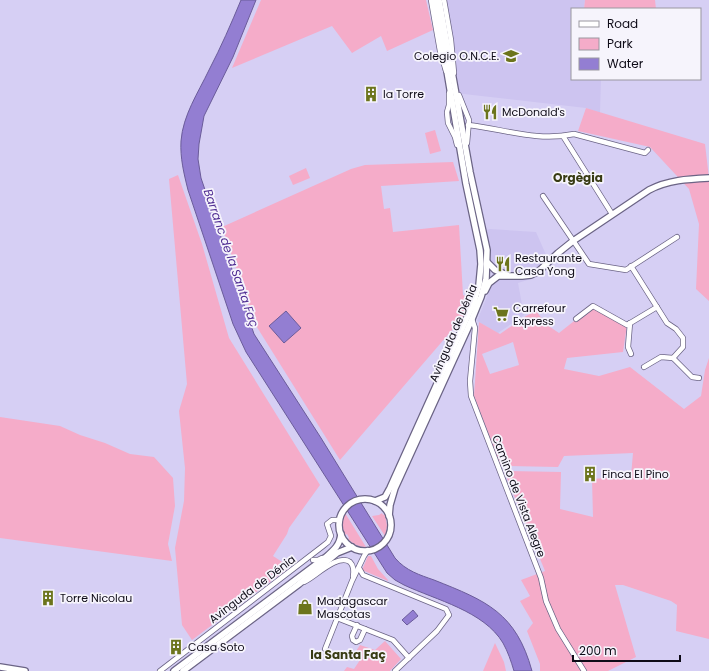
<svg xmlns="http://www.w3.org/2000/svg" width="709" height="671" font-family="Poppins,sans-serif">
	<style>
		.built { fill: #cdc4f0 }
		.green { fill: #f5acc9; fill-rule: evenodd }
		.water { fill: #937ed2; stroke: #6b5c9a }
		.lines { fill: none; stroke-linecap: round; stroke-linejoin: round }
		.minor-casing { stroke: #6b6485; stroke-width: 6 }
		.major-casing { stroke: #6b6485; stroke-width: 8 }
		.minor { stroke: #fff; stroke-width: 4.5 }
		.major { stroke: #fff; stroke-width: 5.5 }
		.labels { text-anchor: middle; stroke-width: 3.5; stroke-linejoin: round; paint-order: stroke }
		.poi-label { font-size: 11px; fill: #0e0b17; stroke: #f6f4fc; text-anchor: start }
		.street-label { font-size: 11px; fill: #0e0b17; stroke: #f6f4fc }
		.neighbourhood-label { font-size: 12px; font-weight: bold; fill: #383b13; stroke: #f6f4fc }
		.water-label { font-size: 12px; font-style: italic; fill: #523094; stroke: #f6f4fc }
	</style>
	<rect width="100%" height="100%" fill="#d6cff4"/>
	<g class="built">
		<polygon points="442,0 585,0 584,9 572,9 572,79 601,79 600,113 586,108 455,93"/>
		<polygon points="490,229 536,232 551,266 537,277 518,283 524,315 498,333 477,321 493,282 486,230"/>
	</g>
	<g class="green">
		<polygon points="261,0 426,0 433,30 387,51 381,36 352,53 332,26 232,68"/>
		<polygon points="585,0 655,0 656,9 584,9"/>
		<polygon points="586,108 705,144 709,178 709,301 696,289 699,224 689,189 650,147 578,131"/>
		<polygon points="435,130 441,151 430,154 425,133"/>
		<polygon points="453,162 459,181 381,186 384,209 390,208 393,232 459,225 463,295 471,299 465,315 340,460 255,324 222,227 351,169 365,165"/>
		<polygon points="306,168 310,178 293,185 289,176"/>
		<polygon points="178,175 202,244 229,338 320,485 289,528 287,534 273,556 290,567 192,640 182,625 175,548 184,501 185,468 179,411 187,384 169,179"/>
		<path d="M 593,306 L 627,325 L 623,352 L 567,358 L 564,369 L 599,376 L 630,367 L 684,409 L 701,396 L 705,370 L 709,358 L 709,639 L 676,631 L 677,605 L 671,601 L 623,585 L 615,585 L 636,657 L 608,671 L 540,671 L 540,664 L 527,631 L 533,623 L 520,601 L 530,596 L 521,580 L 545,571 L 504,471 L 561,472 L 560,509 L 593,517 L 592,479 L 631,476 L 633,453 L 564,456 L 558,467 L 501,466 L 474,396 L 479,322 L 500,334 L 526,316 L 536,311 L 547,325 L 559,333 ZM 513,342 L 519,365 L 490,374 L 482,354 Z"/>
		<polygon points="0,417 60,426 80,435 105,443 130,454 154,457 173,478 175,506 168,544 172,561 0,538"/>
		<path d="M 345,513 L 366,547 C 359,547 353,544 348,539 L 349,538 L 347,534 L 345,535 L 342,525 Z"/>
		<polygon points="382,513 383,515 385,514 387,526 385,536 372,516 379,515"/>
		<polygon points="368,556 371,556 378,569 388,580 388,581 362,570"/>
		<polygon points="385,641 401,659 390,671 344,671 347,667 354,669 360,660 353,656 360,645 375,650"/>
		<polygon points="495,643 504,662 506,671 483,671"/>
	</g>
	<g class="water">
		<path d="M 241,0 L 256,0 L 233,57 L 204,116 L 199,144 L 198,159 L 201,178 L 254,334 L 321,438 L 395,558 C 406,571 420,575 434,580 C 487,601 516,613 532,671 L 514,671 C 511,661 508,652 503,643 C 484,611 436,600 404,585 L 395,580 L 387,573 L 246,352 L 233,324 L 188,190 C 184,174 180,158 181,141 C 183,115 198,93 209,70 C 221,47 231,24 241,0 Z"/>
		<polygon points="286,311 301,328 284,343 269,326"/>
		<polygon points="413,610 418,616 407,625 402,620"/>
	</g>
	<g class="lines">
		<defs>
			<g id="minor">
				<polyline points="431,0 440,51 446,71"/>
				<polyline points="444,0 451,40 454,73"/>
				<polyline points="449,93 449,105 447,112 448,123 455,137 457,145"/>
				<polyline points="459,95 469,120 467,143"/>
				<path d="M 468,125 C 504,129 537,142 574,134 L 645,153 L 648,150"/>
				<polyline points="563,136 612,214"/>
				<polyline points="543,196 589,264 626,270 677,237"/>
				<polyline points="631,266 667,323 676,329 683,338 683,347 673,358"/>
				<polyline points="472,319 475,328 470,381 471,396 541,578 546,601 558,629 584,671"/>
				<polyline points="576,319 593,306 627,325 657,307"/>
				<polyline points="630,323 628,347 631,354"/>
				<polyline points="644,367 661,357 673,358 692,377 699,378"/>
				<polyline points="313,560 318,560 322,558"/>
				<polyline points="359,568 363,575 446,609 449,615 437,631 395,671"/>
				<path d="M 304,582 C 315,577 338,553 350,562 C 354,566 354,571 353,577"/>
				<polyline points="337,618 393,640 409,658"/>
				<polyline points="357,625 352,636 353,640 356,642 360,640 365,629"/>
				<polyline points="325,649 352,581 364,556 368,550"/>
				<polyline points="160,671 323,546 328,542 331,536 327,524 332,520 340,520"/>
			</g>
			<g id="major">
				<polyline points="487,262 495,270 507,275"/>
				<path d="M 485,291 L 489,283 L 498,276 L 522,276 L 531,275 L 539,271 L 558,253 L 573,241 L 649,190 C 668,180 688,179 709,178"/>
				<circle cx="365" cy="525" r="26"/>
				<polyline points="375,501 385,497 390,488 474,302 479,285 481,264 480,250 466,184 435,0"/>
				<polyline points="389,516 390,505 395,488 472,319 481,297 486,279 487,250 470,172 439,0"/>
				<polyline points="0,667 25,671"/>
				<path d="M 174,671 L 326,557 C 334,550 340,545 341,534"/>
				<polyline points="183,671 299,584 337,553 352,547"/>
			</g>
		</defs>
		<use href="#minor" class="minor-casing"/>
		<use href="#major" class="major-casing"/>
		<use href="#minor" class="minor"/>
		<use href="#major" class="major"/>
	</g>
	<defs>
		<symbol id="school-bare" viewBox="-9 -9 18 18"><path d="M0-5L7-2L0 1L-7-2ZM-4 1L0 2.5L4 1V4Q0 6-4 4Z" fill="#6c741c" stroke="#f6f4fc" stroke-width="2.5" paint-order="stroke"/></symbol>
		<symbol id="building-bare" viewBox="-9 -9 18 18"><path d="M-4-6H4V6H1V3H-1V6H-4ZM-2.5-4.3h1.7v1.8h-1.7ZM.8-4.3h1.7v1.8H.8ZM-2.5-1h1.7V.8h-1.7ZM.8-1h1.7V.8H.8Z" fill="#6c741c" stroke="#f6f4fc" stroke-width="2.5" paint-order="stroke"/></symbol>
		<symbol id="restaurant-bare" viewBox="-9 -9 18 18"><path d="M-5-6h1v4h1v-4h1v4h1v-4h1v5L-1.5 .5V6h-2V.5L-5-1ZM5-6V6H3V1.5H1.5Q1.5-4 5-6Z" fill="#6c741c" stroke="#f6f4fc" stroke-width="2.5" paint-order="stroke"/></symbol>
		<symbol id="supermarket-bare" viewBox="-9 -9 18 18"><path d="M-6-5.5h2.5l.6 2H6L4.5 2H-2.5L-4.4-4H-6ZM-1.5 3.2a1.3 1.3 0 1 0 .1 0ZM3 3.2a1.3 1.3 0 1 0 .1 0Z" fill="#6c741c" stroke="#f6f4fc" stroke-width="2.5" paint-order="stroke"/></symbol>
		<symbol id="shop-bare" viewBox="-9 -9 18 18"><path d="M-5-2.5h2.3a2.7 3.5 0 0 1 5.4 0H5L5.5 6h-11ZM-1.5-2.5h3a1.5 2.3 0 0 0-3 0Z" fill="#6c741c" stroke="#f6f4fc" stroke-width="2.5" paint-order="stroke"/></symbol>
	</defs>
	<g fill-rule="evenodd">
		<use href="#school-bare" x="500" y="45" width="22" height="22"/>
		<use href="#building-bare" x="360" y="83" width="22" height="22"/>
		<use href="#restaurant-bare" x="479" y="101" width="22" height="22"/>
		<use href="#restaurant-bare" x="492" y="253" width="22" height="22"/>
		<use href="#supermarket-bare" x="490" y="303" width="22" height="22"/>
		<use href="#building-bare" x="579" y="463" width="22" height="22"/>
		<use href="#building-bare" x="37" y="587" width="22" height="22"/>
		<use href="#shop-bare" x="294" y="596" width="22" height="22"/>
		<use href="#building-bare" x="165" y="636" width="22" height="22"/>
	</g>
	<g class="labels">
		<g class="poi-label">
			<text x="499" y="60" text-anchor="end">Colegio O.N.C.E.</text>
			<text x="383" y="98">la Torre</text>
			<text x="502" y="116">McDonald's</text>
			<text x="515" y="262">Restaurante<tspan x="515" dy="13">Casa Yong</tspan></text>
			<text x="513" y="312">Carrefour<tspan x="513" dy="13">Express</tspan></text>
			<text x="602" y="478">Finca El Pino</text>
			<text x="60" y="602">Torre Nicolau</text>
			<text x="317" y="605">Madagascar<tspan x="317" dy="13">Mascotas</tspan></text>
			<text x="188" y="651">Casa Soto</text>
		</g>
		<g class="street-label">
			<text transform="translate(453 333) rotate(-67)" y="4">Avinguda de Dénia</text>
			<text transform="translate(519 496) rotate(69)" y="4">Camino de Vista Alegre</text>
			<text transform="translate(252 589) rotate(-37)" y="4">Avinguda de Dénia</text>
		</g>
		<g class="neighbourhood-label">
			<text x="578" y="182">Orgègia</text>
			<text x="348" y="659">la Santa Faç</text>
		</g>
		<g class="water-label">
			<text transform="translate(231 258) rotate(71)" y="4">Barranc de la Santa Faç</text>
		</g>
	</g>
	<rect x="571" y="8" width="130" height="72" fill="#f6f4fc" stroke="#9997a0"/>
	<rect x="579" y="21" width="20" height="6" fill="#ffffff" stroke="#9997a0"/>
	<text x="607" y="28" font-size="12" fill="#0e0b17">Road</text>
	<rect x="579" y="38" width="20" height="12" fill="#f5acc9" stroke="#9997a0"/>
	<text x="607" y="48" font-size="12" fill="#0e0b17">Park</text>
	<rect x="579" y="58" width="20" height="12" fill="#937ed2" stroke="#9997a0"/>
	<text x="607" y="68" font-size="12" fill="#0e0b17">Water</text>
	<path d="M573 655v6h107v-6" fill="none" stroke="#0e0b17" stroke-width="2"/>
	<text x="579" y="655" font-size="12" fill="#0e0b17" stroke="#f6f4fc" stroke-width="3" paint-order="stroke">200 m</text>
</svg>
